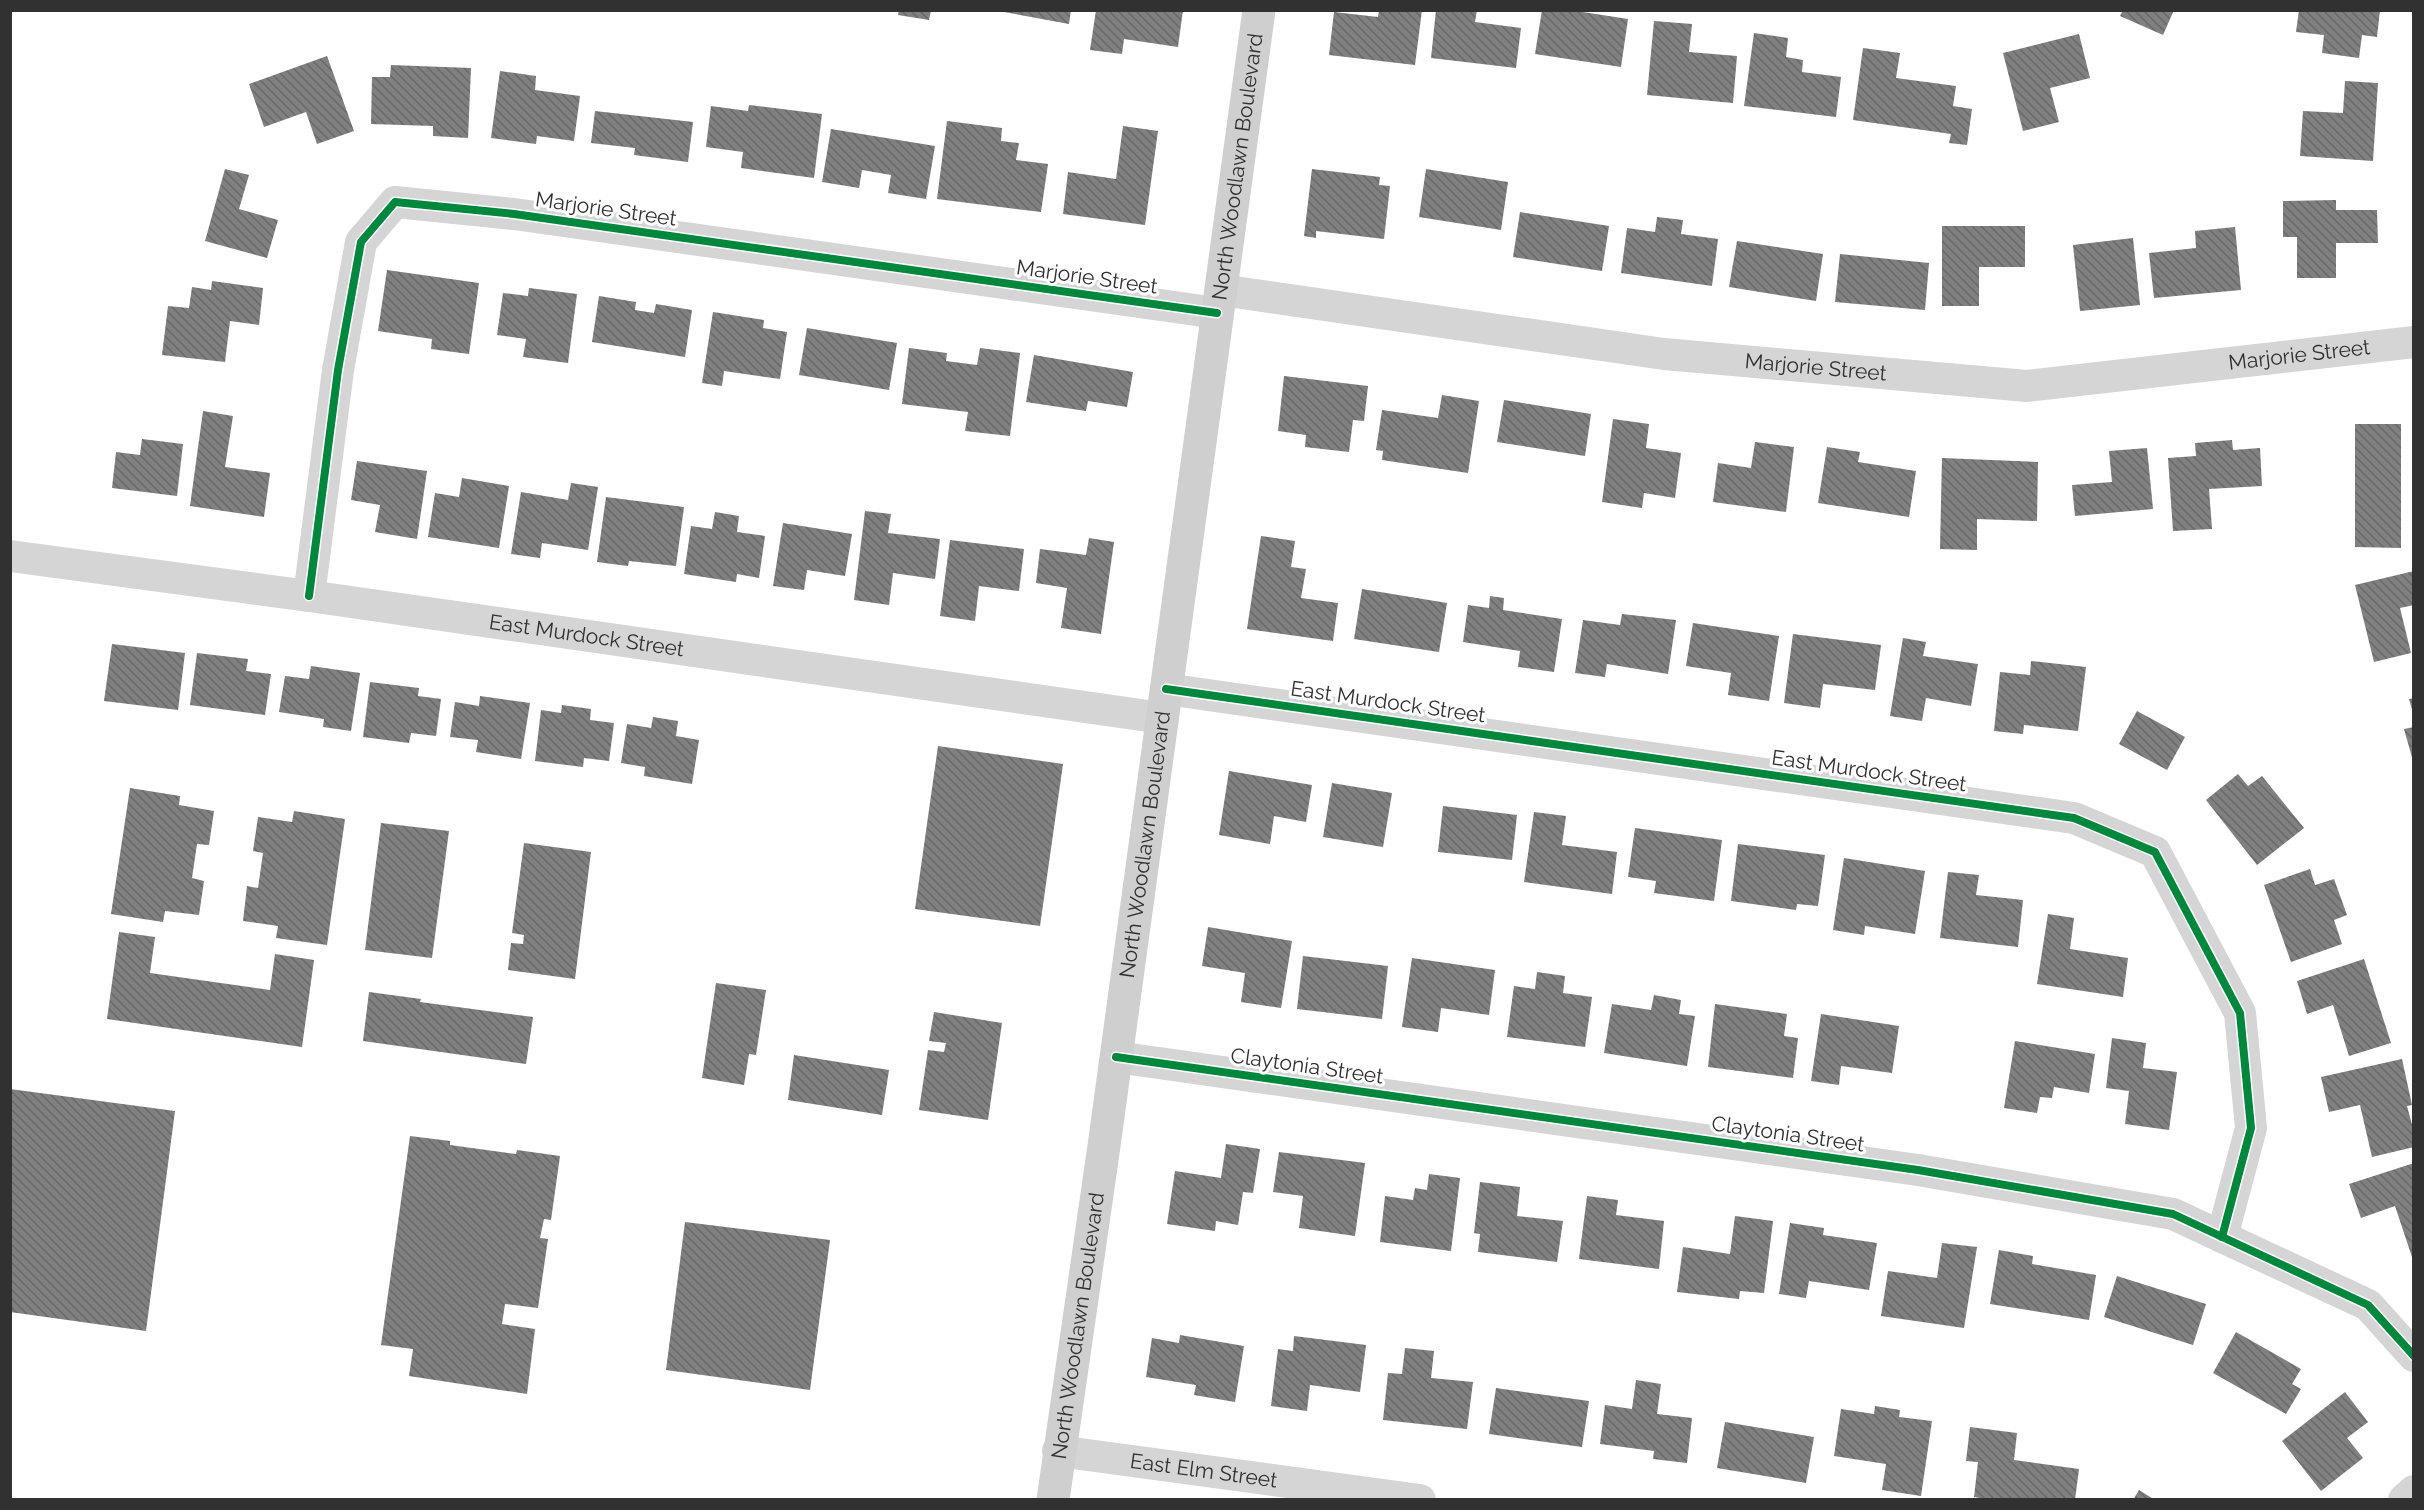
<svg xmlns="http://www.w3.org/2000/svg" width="2424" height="1510" font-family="Raleway,sans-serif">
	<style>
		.building { fill: url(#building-back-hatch) }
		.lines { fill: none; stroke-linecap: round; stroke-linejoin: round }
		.minor { stroke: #d5d5d5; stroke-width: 32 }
		.secondary { stroke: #cfcfcf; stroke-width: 33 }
		.cycleway-casing { stroke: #fff; stroke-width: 11 }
		.cycleway { stroke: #00873e; stroke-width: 8 }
		.labels { text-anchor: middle; stroke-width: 6; stroke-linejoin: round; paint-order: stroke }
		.street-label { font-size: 21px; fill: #313131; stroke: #fff }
	</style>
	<defs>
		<pattern id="building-back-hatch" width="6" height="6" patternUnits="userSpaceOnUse" patternTransform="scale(1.5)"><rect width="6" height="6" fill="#808080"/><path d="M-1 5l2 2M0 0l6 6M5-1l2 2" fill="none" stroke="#696969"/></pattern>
	</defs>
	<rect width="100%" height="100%" fill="#fff"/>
	<g class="building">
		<polygon points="899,10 931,10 929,20 898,15"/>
		<polygon points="993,10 1071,10 1069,24"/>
		<polygon points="1096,10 1183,10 1178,47 1124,39 1122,54 1090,50"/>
		<polygon points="1379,10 1422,10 1415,65 1329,55 1334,12 1378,17"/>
		<polygon points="1436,10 1477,10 1475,22 1521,28 1516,68 1431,58"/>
		<polygon points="1542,10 1570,10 1628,19 1621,67 1535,54"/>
		<polygon points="2123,10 2174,10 2163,35 2120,16"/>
		<polygon points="2299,10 2380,10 2377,37 2362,35 2359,58 2322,53 2324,35 2296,32"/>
		<polygon points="1654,21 1692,24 1689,52 1737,56 1733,103 1647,95"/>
		<polygon points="1754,33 1788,38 1786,57 1803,60 1802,72 1841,77 1836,117 1744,106"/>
		<polygon points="2079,34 2090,78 2050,88 2059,122 2023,131 2003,53"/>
		<polygon points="1863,48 1900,53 1896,78 1956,86 1953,106 1972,109 1967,145 1949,143 1951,134 1853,120"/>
		<polygon points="327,56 354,131 317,144 306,112 264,127 249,84"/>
		<polygon points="391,65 471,68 468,138 433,136 433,126 371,124 372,77 390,77"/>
		<polygon points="500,71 536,76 535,90 580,96 574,141 537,136 536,144 491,138"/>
		<polygon points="2345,81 2378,83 2373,161 2300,156 2303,111 2343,113"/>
		<polygon points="749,105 822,114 814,178 741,168 743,152 706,147 711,106 748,111"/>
		<polygon points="595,111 693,122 688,162 634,155 635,148 591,143"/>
		<polygon points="947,121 1002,128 1001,141 1019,143 1016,160 1048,164 1041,212 937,199"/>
		<polygon points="1123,126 1158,131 1145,225 1063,214 1068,172 1116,179"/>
		<polygon points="831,129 935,146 926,199 888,193 891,175 862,170 859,188 822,182"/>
		<polygon points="225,169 249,175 239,209 278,220 267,258 205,241"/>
		<polygon points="1312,169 1380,177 1379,185 1390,186 1384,239 1316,231 1316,238 1304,236"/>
		<polygon points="1426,169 1508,182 1501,230 1419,217"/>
		<polygon points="2336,200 2336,210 2377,210 2378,243 2336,243 2336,278 2297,278 2297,237 2283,237 2283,201"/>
		<polygon points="1520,212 1609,226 1602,271 1513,257"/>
		<polygon points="1657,217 1683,220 1681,234 1718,239 1712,286 1621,273 1627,228 1655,232"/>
		<polygon points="1942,226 2025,226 2025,267 1979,267 1979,306 1942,306"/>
		<polygon points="2235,227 2241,290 2154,298 2149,253 2196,248 2195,231"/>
		<polygon points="2133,238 2140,305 2080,311 2073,245"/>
		<polygon points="1737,241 1823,254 1816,301 1729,287"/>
		<polygon points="1840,254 1929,263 1925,310 1835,302"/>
		<polygon points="387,270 479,283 469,354 431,349 432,339 378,331"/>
		<polygon points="212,281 263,288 259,325 230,321 225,362 162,355 168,306 189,308 192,287 211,290"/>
		<polygon points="529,288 577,294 568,363 523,357 526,339 497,335 503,293 528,296"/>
		<polygon points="599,296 636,302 635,310 654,313 656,304 692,310 685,357 592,342"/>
		<polygon points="713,312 764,320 763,328 787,332 780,379 724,371 722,386 702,383"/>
		<polygon points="807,328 897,343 889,390 799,375"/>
		<polygon points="909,348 947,353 946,361 977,365 980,348 1020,353 1010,436 965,431 968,412 902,404"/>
		<polygon points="1034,355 1133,372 1127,407 1088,401 1086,411 1026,402"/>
		<polygon points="1284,376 1368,386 1364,421 1353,420 1349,452 1305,447 1306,435 1278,431"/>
		<polygon points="1442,395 1479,401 1468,473 1382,460 1383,451 1376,450 1382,410 1438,418"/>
		<polygon points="1504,400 1591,414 1585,456 1497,442"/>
		<polygon points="203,411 233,416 225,467 270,473 264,517 190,506"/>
		<polygon points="1613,419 1649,424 1646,448 1681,453 1675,498 1644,493 1642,508 1602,502"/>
		<polygon points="2355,424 2401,424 2401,548 2355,547"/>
		<polygon points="142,439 183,444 177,496 112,488 116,452 140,455"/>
		<polygon points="2232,440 2233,450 2260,448 2262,486 2209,489 2212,529 2173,531 2168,458 2196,456 2195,443"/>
		<polygon points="1755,442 1794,447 1786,512 1713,502 1718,463 1751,468"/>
		<polygon points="1827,447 1860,452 1858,462 1916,471 1909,517 1818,503"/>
		<polygon points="2147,448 2153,509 2075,516 2072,485 2112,482 2109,451"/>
		<polygon points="1942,458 2038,462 2037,521 1977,519 1977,550 1940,549"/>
		<polygon points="357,461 427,471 417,539 375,532 380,505 351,500"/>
		<polygon points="462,478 509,486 499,548 428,537 435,493 459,497"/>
		<polygon points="571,483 598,487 588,550 542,543 540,558 511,554 521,492 568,500"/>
		<polygon points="606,497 684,507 676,566 629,561 628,566 597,562"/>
		<polygon points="865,511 891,514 888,533 940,539 935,579 893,573 889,605 854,600"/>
		<polygon points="715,512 739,516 737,532 765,536 759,578 737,574 736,582 684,574 691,526 712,529"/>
		<polygon points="783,523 852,534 845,576 807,570 804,590 773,586"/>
		<polygon points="1261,536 1295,541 1291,567 1306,569 1301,598 1338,603 1333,641 1247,629"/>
		<polygon points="1089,538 1114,542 1101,634 1061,628 1067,588 1036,583 1040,549 1086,555"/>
		<polygon points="950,540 1024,549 1019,591 979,586 975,621 940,616"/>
		<polygon points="2414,571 2414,605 2400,608 2411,653 2374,662 2355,585"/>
		<polygon points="1362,589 1447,603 1439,652 1354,639"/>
		<polygon points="1490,596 1504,598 1503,610 1562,619 1554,672 1518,667 1520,651 1463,642 1468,605 1489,608"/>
		<polygon points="1622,614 1676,620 1668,674 1607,664 1605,677 1575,673 1583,620 1620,625"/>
		<polygon points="1693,623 1779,636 1769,701 1728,695 1731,673 1686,666"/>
		<polygon points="1793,634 1881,645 1875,690 1823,684 1820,708 1784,703"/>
		<polygon points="1903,638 1926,642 1923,656 1978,664 1971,706 1926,698 1922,721 1890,716"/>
		<polygon points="112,644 185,653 178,710 104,701"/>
		<polygon points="197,653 248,659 246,671 271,674 265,715 190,705"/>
		<polygon points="2031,661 2086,667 2078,731 2024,725 2023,734 1994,731 2000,672 2030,675"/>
		<polygon points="311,666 360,673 351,731 323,727 324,719 279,712 285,676 309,679"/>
		<polygon points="370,682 419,688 418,696 441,699 436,736 411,733 409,743 363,737"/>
		<polygon points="480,696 530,703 521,759 476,752 478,740 450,737 455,702 479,706"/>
		<polygon points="2414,698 2414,713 2413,713 2409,699"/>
		<polygon points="562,705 591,709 590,720 614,723 609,761 584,758 583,767 535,761 541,710 561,713"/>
		<polygon points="2137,711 2185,737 2167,770 2119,744"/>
		<polygon points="653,717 678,721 676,736 699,740 692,784 644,776 645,767 621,763 627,724 651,728"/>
		<polygon points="2414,727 2414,761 2413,761 2404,729"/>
		<polygon points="938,746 1063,764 1040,926 915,909"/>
		<polygon points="1229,771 1312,785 1306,822 1274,816 1270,844 1219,835"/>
		<polygon points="2238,774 2248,786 2262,776 2304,828 2257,865 2206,800"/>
		<polygon points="1332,783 1392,793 1383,847 1323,837"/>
		<polygon points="130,788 180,796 179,805 214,811 209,845 197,844 192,878 204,881 199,915 165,911 163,922 111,914"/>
		<polygon points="1443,806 1517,815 1512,860 1438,852"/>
		<polygon points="294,811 345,819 327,945 276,938 278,926 243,921 247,886 258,888 263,853 253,851 258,817 292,822"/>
		<polygon points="1534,812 1566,816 1562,845 1617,852 1612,894 1524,882"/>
		<polygon points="381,823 449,831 432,958 365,950"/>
		<polygon points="1635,828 1722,840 1714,901 1654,893 1656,881 1628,877"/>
		<polygon points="524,843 591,852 575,979 508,970 511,943 523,944 524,935 512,933"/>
		<polygon points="1738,844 1825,855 1818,906 1797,904 1796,910 1731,901"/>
		<polygon points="1844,858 1925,871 1915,934 1865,926 1864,935 1833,930"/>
		<polygon points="2310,869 2315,885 2334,879 2347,915 2334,920 2342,944 2291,962 2264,885"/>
		<polygon points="1948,872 1979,875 1976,895 2023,900 2018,947 1940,938"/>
		<polygon points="2048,914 2074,918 2070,949 2128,958 2123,997 2037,984"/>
		<polygon points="1208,927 1292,941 1281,1008 1241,1002 1245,973 1202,966"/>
		<polygon points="119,932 155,937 150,973 270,990 275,954 314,960 302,1047 107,1019"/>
		<polygon points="1303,956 1388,966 1382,1019 1297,1009"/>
		<polygon points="1412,958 1495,970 1489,1015 1441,1008 1438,1032 1402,1027"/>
		<polygon points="2364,959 2391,1043 2349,1056 2333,1005 2307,1014 2297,981"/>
		<polygon points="1537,972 1565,976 1563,993 1592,997 1585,1047 1507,1037 1514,986 1535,989"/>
		<polygon points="716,983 766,990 756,1055 749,1054 744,1085 702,1078"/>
		<polygon points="369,992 421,999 420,1002 533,1017 526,1064 363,1041"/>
		<polygon points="1654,995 1681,1000 1679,1014 1695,1016 1687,1066 1604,1053 1612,1004 1651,1010"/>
		<polygon points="1715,1004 1787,1014 1784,1036 1798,1038 1793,1078 1708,1067"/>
		<polygon points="934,1012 1002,1023 988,1120 919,1110 928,1050 944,1052 946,1043 929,1041"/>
		<polygon points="1821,1014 1899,1026 1892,1073 1841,1066 1839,1085 1811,1081"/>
		<polygon points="2112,1038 2146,1043 2143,1068 2177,1072 2169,1130 2125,1124 2129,1091 2106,1088"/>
		<polygon points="2015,1041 2095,1054 2089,1093 2054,1087 2052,1098 2040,1097 2037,1113 2004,1108"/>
		<polygon points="794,1055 889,1070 882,1115 788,1100"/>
		<polygon points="2402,1059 2412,1105 2407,1106 2414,1132 2414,1147 2372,1157 2360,1105 2329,1112 2321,1077"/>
		<polygon points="10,1089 175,1111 146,1331 10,1312"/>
		<polygon points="410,1136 450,1141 450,1145 516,1154 517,1150 560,1156 551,1220 544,1219 540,1238 548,1239 538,1308 505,1304 502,1324 535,1329 527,1394 409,1376 413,1349 381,1345"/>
		<polygon points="1226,1144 1260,1149 1253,1193 1243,1192 1238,1225 1216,1221 1215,1231 1167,1224 1175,1171 1221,1178"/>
		<polygon points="1279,1152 1365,1163 1355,1236 1299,1228 1303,1196 1273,1192"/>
		<polygon points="2414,1163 2414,1260 2413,1260 2395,1206 2361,1218 2349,1184"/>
		<polygon points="1429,1174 1460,1178 1451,1251 1380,1242 1385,1196 1413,1200 1415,1188 1427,1190"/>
		<polygon points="1480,1182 1520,1187 1517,1216 1563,1221 1557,1262 1478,1252 1480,1234 1474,1233"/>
		<polygon points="1587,1196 1618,1200 1616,1215 1664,1221 1659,1269 1579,1259"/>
		<polygon points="1735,1216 1773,1221 1764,1293 1740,1291 1739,1299 1677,1292 1683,1247 1730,1254"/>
		<polygon points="685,1222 830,1240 810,1390 666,1370"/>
		<polygon points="1790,1223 1824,1228 1823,1235 1877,1243 1869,1290 1809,1281 1806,1298 1779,1294"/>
		<polygon points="1942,1243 1977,1247 1964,1328 1881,1316 1888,1271 1937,1278"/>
		<polygon points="1999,1250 2033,1256 2032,1264 2096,1275 2089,1320 1990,1304"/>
		<polygon points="2117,1276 2206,1304 2193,1345 2104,1317"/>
		<polygon points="2236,1332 2301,1369 2292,1384 2301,1389 2286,1414 2213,1373"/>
		<polygon points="1180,1335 1244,1346 1235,1402 1194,1395 1196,1385 1146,1377 1152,1338 1179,1343"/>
		<polygon points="1294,1336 1366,1345 1360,1392 1310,1385 1307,1411 1271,1406 1278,1349 1293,1351"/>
		<polygon points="1405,1348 1434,1351 1431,1378 1473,1382 1467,1429 1383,1420 1388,1373 1402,1374"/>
		<polygon points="1636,1380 1661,1384 1657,1414 1692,1418 1687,1463 1653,1459 1654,1451 1600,1444 1605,1405 1632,1409"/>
		<polygon points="1496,1388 1589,1401 1582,1447 1489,1434"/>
		<polygon points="2345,1392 2368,1422 2347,1438 2363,1458 2321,1491 2282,1441"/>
		<polygon points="1875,1406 1900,1410 1899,1417 1932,1421 1921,1496 1882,1490 1886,1464 1834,1456 1841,1409 1874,1414"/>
		<polygon points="1725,1422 1814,1437 1806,1483 1717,1468"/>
		<polygon points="1970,1427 2017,1433 2014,1460 2079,1469 2075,1500 1992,1500 1974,1497 1978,1462 1966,1461"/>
		<polygon points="2139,1490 2155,1500 2133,1500"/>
	</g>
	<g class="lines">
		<g class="minor">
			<path id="s1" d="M 1221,290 L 1664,354 L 2027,386 L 2414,342"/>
			<path id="s2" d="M 10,556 L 309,596 L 1162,718"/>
			<polyline points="309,596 338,370 361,242 395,202 514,214 1217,313"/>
			<polyline points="1166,689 2074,818 2155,852 2240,1013 2251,1128 2222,1237"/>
			<polyline points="1116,1057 1918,1170 2173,1214 2368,1305 2414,1356"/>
			<path id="s3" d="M 1058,1451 L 1420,1500"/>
			<polyline points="2404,1500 2414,1491"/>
		</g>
		<path class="secondary" id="s4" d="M 1053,1500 L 1104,1146 L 1259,10"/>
		<defs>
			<g id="cycleway">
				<polyline points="309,596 338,370 361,242 395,202 514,214 1217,313"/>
				<polyline points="1166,689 2074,818 2155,852 2240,1013 2251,1128 2222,1237"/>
				<polyline points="1116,1057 1918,1170 2173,1214 2368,1305 2414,1356"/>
			</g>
		</defs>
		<use href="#cycleway" class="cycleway-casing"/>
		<use href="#cycleway" class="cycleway"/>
	</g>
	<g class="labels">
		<g class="street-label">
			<text dy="7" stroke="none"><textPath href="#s4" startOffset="1346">North Woodlawn Boulevard</textPath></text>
			<text transform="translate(606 209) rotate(8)" y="7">Marjorie Street</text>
			<text transform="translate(1087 277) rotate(8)" y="7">Marjorie Street</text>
			<text dy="7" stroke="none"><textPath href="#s1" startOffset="1086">Marjorie Street</textPath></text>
			<text dy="7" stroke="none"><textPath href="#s1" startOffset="600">Marjorie Street</textPath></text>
			<text dy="7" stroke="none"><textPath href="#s2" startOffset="582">East Murdock Street</textPath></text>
			<text transform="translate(1388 702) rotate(8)" y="7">East Murdock Street</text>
			<text transform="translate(1869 771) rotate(8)" y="7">East Murdock Street</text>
			<text dy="7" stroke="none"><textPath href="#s4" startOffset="662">North Woodlawn Boulevard</textPath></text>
			<text transform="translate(1307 1066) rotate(8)" y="7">Claytonia Street</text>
			<text transform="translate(1788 1134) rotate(8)" y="7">Claytonia Street</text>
			<text dy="7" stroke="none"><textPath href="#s4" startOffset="176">North Woodlawn Boulevard</textPath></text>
			<text dy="7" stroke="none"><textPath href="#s3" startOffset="147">East Elm Street</textPath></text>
		</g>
	</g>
	<rect width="2424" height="1510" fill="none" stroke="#313131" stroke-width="24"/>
</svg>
